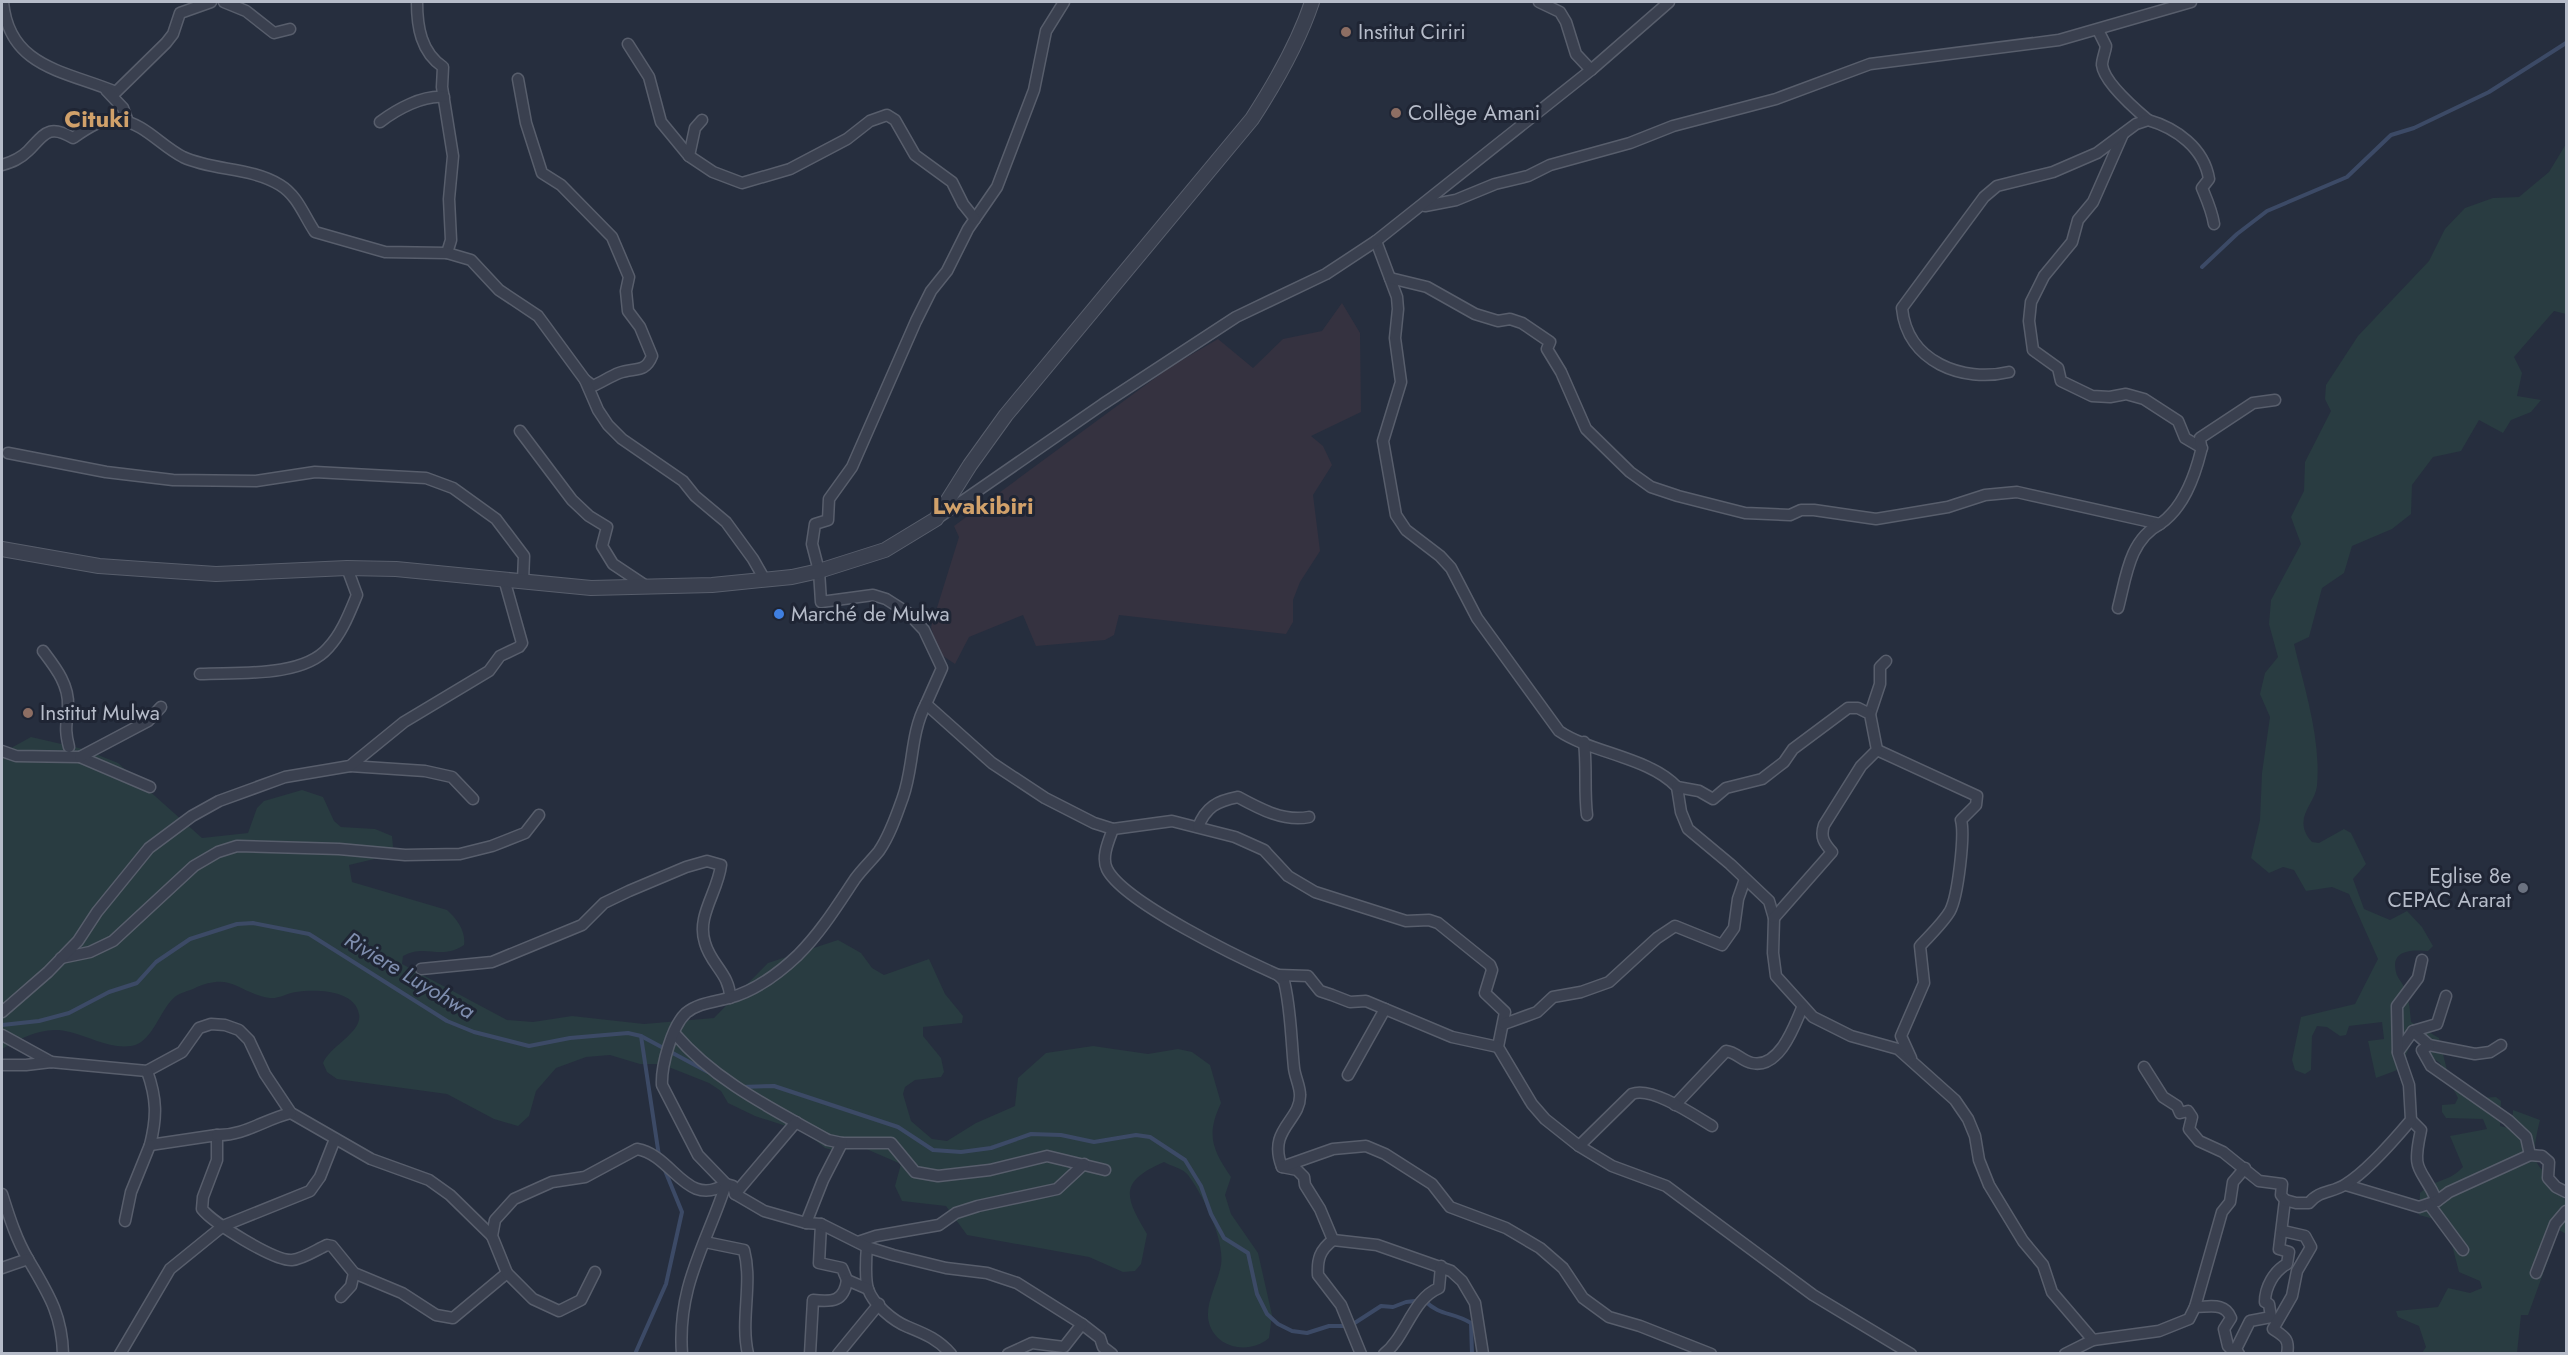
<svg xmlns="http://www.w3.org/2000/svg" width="2568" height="1355" font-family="Jost,sans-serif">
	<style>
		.medical { fill: #353240 }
		.green { fill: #293c41 }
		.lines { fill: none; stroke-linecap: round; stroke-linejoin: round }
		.stream { stroke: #3c4a66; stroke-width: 4 }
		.minor-casing { stroke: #585e6c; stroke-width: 13 }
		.tertiary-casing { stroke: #585e6c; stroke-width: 16 }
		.minor { stroke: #3a404f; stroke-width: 10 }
		.tertiary { stroke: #3a404f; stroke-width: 14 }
		.education-dot { fill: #8d6e63; stroke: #1f2534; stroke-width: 2 }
		.shop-dot { fill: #3f7fe0; stroke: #1f2534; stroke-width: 2 }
		.worship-dot { fill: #6b7280; stroke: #1f2534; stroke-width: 2 }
		.labels { text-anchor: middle; stroke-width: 6; stroke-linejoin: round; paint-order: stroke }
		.poi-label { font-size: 21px; fill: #b6bcc9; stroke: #1f2534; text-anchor: start }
		.water-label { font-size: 22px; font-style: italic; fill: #7f8eaf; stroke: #1f2534 }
		.quarter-label { font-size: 24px; font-weight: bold; fill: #d1a16a; stroke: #1f2534 }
	</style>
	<rect width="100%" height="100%" fill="#262e3e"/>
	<polygon class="medical" points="1342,303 1360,333 1361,412 1311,436 1323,446 1332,465 1313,495 1320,551 1300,582 1293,600 1293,622 1286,634 1119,615 1114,635 1105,640 1036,646 1023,615 969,637 955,664 943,656 937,648 931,627 959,537 954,526 1170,367 1218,339 1253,368 1283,339 1322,331"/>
	<g class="green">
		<path d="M 2566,144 L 2566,314 L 2554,311 L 2514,357 L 2522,373 L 2517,396 L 2541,400 L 2531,412 L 2511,420 L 2503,433 L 2479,420 L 2461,451 L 2433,457 L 2412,485 L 2411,514 L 2392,529 L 2352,546 L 2344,573 L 2322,588 L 2309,637 L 2294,644 C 2305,691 2321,738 2317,786 C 2315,805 2291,818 2312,842 L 2319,843 L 2344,829 L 2351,833 L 2366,864 L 2353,879 L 2364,909 L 2390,920 L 2407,911 L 2422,927 L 2433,946 L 2428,951 C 2414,950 2390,949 2396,972 C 2397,978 2403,983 2405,989 C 2409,998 2410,1011 2411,1022 L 2439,1038 L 2448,1074 L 2480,1098 L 2496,1097 L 2501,1101 L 2500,1126 L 2512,1129 L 2513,1110 L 2540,1120 C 2526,1176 2541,1158 2564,1198 C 2568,1207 2566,1224 2566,1234 L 2559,1230 L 2528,1315 L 2521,1315 L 2517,1353 L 2422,1353 L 2426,1347 L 2419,1326 L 2398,1317 L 2396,1311 L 2438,1307 L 2448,1288 L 2470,1293 L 2482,1288 L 2480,1281 L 2459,1272 L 2452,1245 L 2434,1219 L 2419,1215 L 2420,1193 C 2438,1177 2448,1183 2463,1167 L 2450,1136 L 2487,1129 L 2483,1119 L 2446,1118 L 2442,1112 L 2442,1105 L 2455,1104 L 2458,1098 L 2440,1063 L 2430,1056 L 2424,1036 L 2413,1038 L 2406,1055 L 2408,1066 L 2376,1078 L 2368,1041 L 2384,1039 L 2382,1022 L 2349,1026 L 2346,1035 L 2340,1036 L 2327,1027 L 2317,1026 L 2312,1036 L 2311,1070 L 2305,1074 L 2295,1070 L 2292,1060 L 2301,1017 L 2355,1004 L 2378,959 L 2349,894 L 2332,887 L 2306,891 L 2294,870 L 2283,867 L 2269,873 L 2251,858 L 2260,820 L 2262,773 L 2270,717 L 2260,694 L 2265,673 L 2278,657 L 2269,624 L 2271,600 L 2301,544 L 2291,517 L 2304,491 L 2305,462 L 2331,411 L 2325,399 L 2326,385 L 2358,336 L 2429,261 L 2445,229 L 2465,208 L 2493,198 L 2519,197 L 2549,172 Z"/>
		<path d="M 31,737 L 83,749 L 118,763 L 202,838 L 248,833 L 257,808 L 264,801 L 302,790 L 323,797 L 334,821 L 341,827 L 375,829 L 392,836 L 393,847 L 387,856 L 349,865 L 352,882 L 447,910 C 457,919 466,931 464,945 C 440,961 426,943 403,956 L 402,964 L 507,1020 L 533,1022 L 572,1016 L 644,1024 L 714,1018 L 768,963 L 838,940 L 861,953 L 872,968 L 884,975 L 929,959 L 945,994 L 963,1016 L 962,1023 L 923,1027 L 923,1036 L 941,1058 L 944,1072 L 941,1077 L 915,1080 L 905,1087 L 903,1094 L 911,1121 L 932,1139 L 947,1141 L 976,1123 L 1015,1106 L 1018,1078 L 1046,1053 L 1093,1046 L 1148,1054 L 1178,1049 L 1192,1052 L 1210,1065 L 1221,1103 C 1206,1135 1212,1149 1231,1177 L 1225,1195 L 1231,1214 L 1258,1253 L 1272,1315 L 1269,1338 C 1251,1354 1217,1350 1209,1323 C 1204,1305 1218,1283 1221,1265 C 1225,1240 1203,1195 1188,1175 C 1184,1169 1171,1166 1164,1162 C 1118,1182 1125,1197 1147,1234 L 1141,1264 L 1135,1271 L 1123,1272 L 1089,1257 L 967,1235 L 946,1206 L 902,1201 L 895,1186 L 901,1164 L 864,1148 L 836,1151 L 825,1148 L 805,1132 L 755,1116 L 728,1103 L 721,1091 L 709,1083 L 661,1064 L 640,1064 L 610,1055 L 586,1057 L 556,1068 L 536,1091 L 529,1116 L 518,1126 L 494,1119 L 447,1094 L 337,1079 L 327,1072 L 323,1063 C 330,1046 363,1032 359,1014 C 355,990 316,989 296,992 C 288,993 278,999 270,998 C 235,992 232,971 193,989 C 188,991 180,993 176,996 C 160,1008 153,1043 131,1046 C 109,1049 91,1037 70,1032 C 45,1025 23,1037 2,1049 L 2,753 Z"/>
	</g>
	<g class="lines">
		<g class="stream">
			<polyline points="2202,267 2237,234 2267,211 2347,177 2391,135 2414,128 2489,92 2566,43"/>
			<polyline points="2,1025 39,1021 69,1013 109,992 137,983 156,962 190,939 237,924 253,923 309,934 447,1021 474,1032 529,1046 570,1038 628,1033 641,1036 708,1072"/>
			<polyline points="641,1036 659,1156"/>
			<path d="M 741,1087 L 774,1086 L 898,1127 L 933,1150 L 961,1152 L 991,1148 L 1031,1134 L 1061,1135 L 1094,1142 L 1136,1135 L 1150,1137 L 1185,1160 L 1201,1186 L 1211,1214 L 1224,1238 L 1248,1253 L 1257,1294 L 1267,1314 L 1278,1324 L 1292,1331 L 1307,1333 L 1329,1326 L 1350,1326 L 1381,1306 L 1393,1307 L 1406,1302 L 1424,1300 C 1441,1317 1451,1311 1471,1323 L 1472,1354"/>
			<polyline points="635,1354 666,1284 682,1212 664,1168"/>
		</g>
		<defs>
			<g id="minor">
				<path d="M 3,2 C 9,68 66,71 116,92 L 166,43 L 173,34 L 180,13 L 211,2"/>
				<polyline points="224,2 246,11 274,33 290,29"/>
				<path d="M 417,2 C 417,27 421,52 443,67 L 442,87 L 453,156 L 449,199 L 451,240 L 447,253"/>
				<polyline points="1064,2 1046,31 1034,90 997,187 968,229 947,271 931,291 916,321 852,467 829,499 828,520 815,524 812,544 819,571 821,602 873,595 886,599 908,613 924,630 942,668 926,704 992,763 1045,798 1094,823 1113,829 1172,821 1235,837 1264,850 1288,876 1315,892 1406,921 1429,920 1438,923 1490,965 1492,970 1485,993 1505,1012 1498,1047 1532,1104 1545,1119 1579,1146 1612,1166 1666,1186 1813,1295 1911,1354"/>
				<polyline points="1539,2 1560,12 1566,22 1576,54 1591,70"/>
				<path d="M 2098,30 L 2106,46 C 2105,53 2102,59 2102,65 C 2104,82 2135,109 2148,120"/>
				<polyline points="628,44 649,77 661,122 689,156 713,172 742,183 790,169 847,139 870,121 887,115 895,120 915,155 952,182 963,204 975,219"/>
				<path d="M 518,79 L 526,123 L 542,173 L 561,185 L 612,237 L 629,277 L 626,291 L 628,311 L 640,327 L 652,356 C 645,374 634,367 619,373 C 611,376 602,382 593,386 L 585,380"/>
				<polyline points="106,90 123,108 128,122"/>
				<path d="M 380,122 C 397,109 423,95 444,97"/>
				<polyline points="2123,134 2093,202 2078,220 2072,242 2044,276 2031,302 2029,321 2033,350 2058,368 2061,381 2092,396 2110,397 2126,394 2144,399 2178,421 2185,438 2202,448"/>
				<polyline points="689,156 695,128 702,120"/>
				<path d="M 2,165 C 12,162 20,159 28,151 C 44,135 48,123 73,138 C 86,129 103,117 119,120 C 144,123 161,146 183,157 C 213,171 251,167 280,185 C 298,196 304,216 315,232 L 385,252 L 447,253 L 471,260 L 499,290 L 538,316 L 585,380 L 598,410 L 608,425 L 622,439 L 683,481 L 695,496 L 726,522 L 753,559 L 765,580"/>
				<polyline points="1425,206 1456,200 1495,184 1528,176 1550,165 1630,143 1673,126 1776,99 1870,64 2059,40 2191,2"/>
				<path d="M 1376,241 L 1397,297 L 1398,309 L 1395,338 L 1401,382 L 1383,441 L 1396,515 L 1406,530 L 1440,556 L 1451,568 L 1477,618 L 1559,731 C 1591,753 1649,757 1677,787 L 1681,812 L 1688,829 L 1730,864 L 1769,901 L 1774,918 L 1773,953 L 1776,976 L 1813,1017 L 1851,1036 L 1898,1049 L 1955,1100 L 1968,1119 L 1975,1136 L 1979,1160 L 1989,1185 L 2023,1241 L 2043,1265 L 2052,1292 L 2093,1340"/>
				<path d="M 1390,278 L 1427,287 L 1475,314 L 1498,321 L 1510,319 L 1522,323 L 1550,342 L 1547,349 L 1561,372 L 1586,429 L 1630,472 L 1651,487 L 1678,496 L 1745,513 L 1790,515 L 1801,510 L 1814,510 L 1876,519 L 1948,507 L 1985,495 L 2017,492 L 2160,524 C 2183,508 2194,479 2201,451 C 2202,446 2200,443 2200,438 L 2253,403 L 2275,400"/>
				<path d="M 2009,372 C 1963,383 1907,362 1902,308 L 1984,197 L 1997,186 L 2053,172 L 2097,153 L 2136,124 L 2148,120 C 2176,128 2204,148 2209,179 L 2202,188 C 2207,200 2212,211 2214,224"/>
				<polyline points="520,431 572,500 589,516 607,527 602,546 613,564 646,586"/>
				<polyline points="8,453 106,472 173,480 256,481 315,472 426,478 453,488 496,519 524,556 523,581"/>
				<polyline points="938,518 1103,404 1236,317 1326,274 1376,241 1591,70 1669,2"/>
				<path d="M 2118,608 C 2126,578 2129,540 2160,524"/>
				<path d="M 43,651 C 55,667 69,684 68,706 C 67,724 64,728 69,747"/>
				<path d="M 200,674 C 236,672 302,678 328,648 C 342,633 349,614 357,595 L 347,568"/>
				<polyline points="1870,714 1880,684 1880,667 1886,661"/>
				<path d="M 1584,742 C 1587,768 1584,791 1587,815"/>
				<path d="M 1877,750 L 1977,796 L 1976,805 L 1961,820 C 1965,835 1958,896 1950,911 C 1943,923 1930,935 1920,946 L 1924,983 L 1901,1036 L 1911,1058"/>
				<polyline points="2,751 16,756 80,757 150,787"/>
				<polyline points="80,757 148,721 161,707"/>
				<polyline points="350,766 425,771 452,777 473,799"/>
				<path d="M 1677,787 L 1699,791 L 1713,799 L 1726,788 L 1762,779 L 1784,762 L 1793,749 L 1848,708 L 1858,708 L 1870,714 L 1877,750 L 1861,766 L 1824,825 C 1820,837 1824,843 1832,852 L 1774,918"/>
				<path d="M 1198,827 C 1206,807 1217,801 1238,797 C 1260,809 1284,822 1309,817"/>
				<path d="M 1113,829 C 1109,840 1101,857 1107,869 C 1123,902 1242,959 1278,975 L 1284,981 C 1291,1009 1291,1039 1294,1068 C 1295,1077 1300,1086 1300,1095 C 1301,1121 1267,1129 1282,1167 L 1297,1170 L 1304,1177 L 1305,1185 L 1320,1209 L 1333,1240"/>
				<polyline points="61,958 90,952 113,941 194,866 218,852 237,846 339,849 405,855 460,854 492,846 525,833 539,815"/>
				<path d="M 421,969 L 492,962 L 582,925 L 604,903 L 629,891 L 686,867 L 707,861 L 721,865 C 718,892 696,916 705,943 C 711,965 730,974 730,998"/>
				<polyline points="1278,975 1308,976 1320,991 1332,995 1350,1002 1366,1001 1452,1037 1498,1047"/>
				<polyline points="2,1012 48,972 78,941 97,912 149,848 192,816 219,801 285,777 350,766 404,722 489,671 500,656 519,647 522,643 504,579"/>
				<polyline points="1504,1024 1537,1012 1553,997 1581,992 1609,982 1657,938 1675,926 1722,945 1734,928 1738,899 1745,879"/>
				<polyline points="2413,1031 2429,1045 2475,1054 2490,1052 2501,1045"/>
				<path d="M 675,1034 C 716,1082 773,1109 828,1140 L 842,1143 L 891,1143 L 915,1172 L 938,1176 L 990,1170 L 1047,1156 L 1105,1170"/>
				<polyline points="2,1035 51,1062"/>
				<polyline points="2429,1045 2422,1050 2431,1066 2508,1120 2526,1137 2530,1155"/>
				<polyline points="2398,1052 2413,1031 2437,1024 2446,996"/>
				<polyline points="2,1065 26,1065 51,1062 147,1071 182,1052 199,1028 211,1024 225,1025 239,1030 249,1040 265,1074 291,1113 371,1159 429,1180 450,1195 492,1236"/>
				<path d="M 2144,1067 L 2163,1097 L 2177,1106 L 2180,1113 L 2188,1111 L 2192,1117 L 2189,1129 L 2199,1141 L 2223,1152 L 2259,1181 L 2282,1184 L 2281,1195 L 2285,1200 L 2279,1249 L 2289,1252 L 2287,1264 C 2274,1271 2265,1287 2265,1302 L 2269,1304 L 2271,1317 L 2250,1321 L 2236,1349 L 2239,1354"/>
				<path d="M 147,1071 C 157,1099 157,1117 150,1145 L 217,1135 L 217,1160 L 203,1197 L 202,1209 C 213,1223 274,1261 292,1260 C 303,1259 316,1250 327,1245 L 332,1246 L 354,1273 L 402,1293 L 436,1315 L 453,1318 L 507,1273"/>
				<polyline points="1348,1075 1385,1009"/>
				<path d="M 1675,1105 L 1726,1051 C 1736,1052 1742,1061 1752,1063 C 1779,1069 1794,1027 1802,1008"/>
				<path d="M 2411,1120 L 2421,1130 C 2411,1175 2421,1165 2437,1201"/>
				<path d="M 217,1135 C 244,1136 265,1119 291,1113"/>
				<path d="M 1579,1146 L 1632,1094 C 1652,1086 1695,1116 1712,1126"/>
				<polyline points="1282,1167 1333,1149 1366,1146 1385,1154 1432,1184 1450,1207 1506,1228 1540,1248 1563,1268 1583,1298 1609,1317 1640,1326 1711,1354"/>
				<polyline points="2346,1185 2419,1207 2437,1201 2449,1192 2530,1155 2542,1156 2549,1162 2548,1178 2556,1187 2566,1192"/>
				<path d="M 2,1194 C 9,1216 16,1239 28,1259 C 47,1292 62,1313 63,1354"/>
				<polyline points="735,1194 796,1122"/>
				<path d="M 2285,1200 L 2296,1203 L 2309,1203 C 2319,1190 2333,1193 2346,1184 C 2366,1172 2395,1139 2411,1120 L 2409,1085 L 2398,1053 L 2397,1006 L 2418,978 L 2422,960"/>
				<polyline points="2429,1204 2463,1250"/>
				<polyline points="125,1221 131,1192 150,1145"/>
				<polyline points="806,1223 823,1180 842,1143"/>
				<polyline points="821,1224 819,1263 842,1268 847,1280"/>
				<path d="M 2283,1231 L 2305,1236 L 2311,1247 L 2297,1271 L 2292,1296 L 2273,1329 C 2284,1336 2290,1339 2287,1354"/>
				<polyline points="1333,1240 1377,1245 1451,1271 1462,1281 1475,1303 1483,1354"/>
				<path d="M 1333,1240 C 1320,1250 1317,1259 1318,1275 L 1341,1305 L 1361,1354"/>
				<path d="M 705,1242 L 744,1250 C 753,1284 740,1319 748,1354"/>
				<polyline points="858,1242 876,1236 939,1225 956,1213 978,1206 1057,1189 1084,1164"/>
				<path d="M 867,1247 C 866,1256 865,1280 868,1289 C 873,1304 893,1321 908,1327 C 925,1334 938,1339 951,1354"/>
				<polyline points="2,1268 28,1259"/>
				<path d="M 595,1272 L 581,1300 L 559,1311 L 533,1299 L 507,1273 L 492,1236 L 495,1220 L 514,1199 L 552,1182 L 585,1177 L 637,1149 C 673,1155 686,1209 726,1184 L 733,1186 L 735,1194 L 764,1211 L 806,1223 L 821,1224 L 867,1247 L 893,1255 L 946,1268 L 987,1273 L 1017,1283 L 1082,1324 L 1100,1338 L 1103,1347 L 1112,1354"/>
				<polyline points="2536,1273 2555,1224 2566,1211"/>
				<polyline points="341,1297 351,1286 354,1273"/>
				<polyline points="2195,1307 2222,1212 2230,1202 2233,1182 2245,1168"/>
				<polyline points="120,1354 170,1269 223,1226 310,1191 320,1177 335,1139"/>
				<path d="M 682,1354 C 677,1286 706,1245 726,1184 L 698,1155 L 662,1085 C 661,1066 672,1026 686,1013 C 698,1003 714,1002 729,998 C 755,991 778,974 798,955 C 821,932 837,906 855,879 C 862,869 872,860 879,851 C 890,835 897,814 903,797 C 914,766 910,734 926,704"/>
				<path d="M 810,1354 L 813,1300 C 832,1302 844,1302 847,1280 L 868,1289"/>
				<polyline points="838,1354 879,1304"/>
				<polyline points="1008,1354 1032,1343 1064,1347 1082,1324"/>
				<path d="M 1384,1354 C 1406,1337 1412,1299 1439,1288 L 1441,1266"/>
				<path d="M 2065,1354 L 2093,1340 L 2159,1331 L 2189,1319 L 2195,1307 C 2210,1307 2225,1302 2231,1318 L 2224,1329 L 2228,1346 L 2236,1354"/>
			</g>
			<path id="tertiary" d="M 2,549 L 99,566 L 156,570 L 216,574 L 347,568 L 396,569 L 591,588 L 712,585 L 792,577 L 819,571 L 885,550 L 936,519 L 970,465 L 1006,415 L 1252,119 C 1276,82 1298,44 1312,2"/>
		</defs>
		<use href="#minor" class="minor-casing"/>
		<use href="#tertiary" class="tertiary-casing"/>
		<use href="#minor" class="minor"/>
		<use href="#tertiary" class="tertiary"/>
	</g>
	<g class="education-dot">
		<circle cx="1346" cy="32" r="6"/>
		<circle cx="1396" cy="113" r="6"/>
		<circle cx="28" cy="713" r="6"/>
	</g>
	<circle class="shop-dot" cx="779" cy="614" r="6"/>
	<circle class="worship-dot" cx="2523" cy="888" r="6"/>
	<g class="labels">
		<g class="poi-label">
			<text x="1358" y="39">Institut Ciriri</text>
			<text x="1408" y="120">Collège Amani</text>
			<text x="791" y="621">Marché de Mulwa</text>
			<text x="40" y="720">Institut Mulwa</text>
			<text x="2511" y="883" text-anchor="end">Eglise 8e<tspan x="2511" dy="24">CEPAC Ararat</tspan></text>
		</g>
		<g class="water-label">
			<text transform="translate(410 975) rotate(31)" y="8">Riviere Luyohwa</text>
		</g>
		<g class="quarter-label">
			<text x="97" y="127">Cituki</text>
			<text x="983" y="514">Lwakibiri</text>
		</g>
	</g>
	<rect width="2568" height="1355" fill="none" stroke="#b6bcc9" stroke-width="6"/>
</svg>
